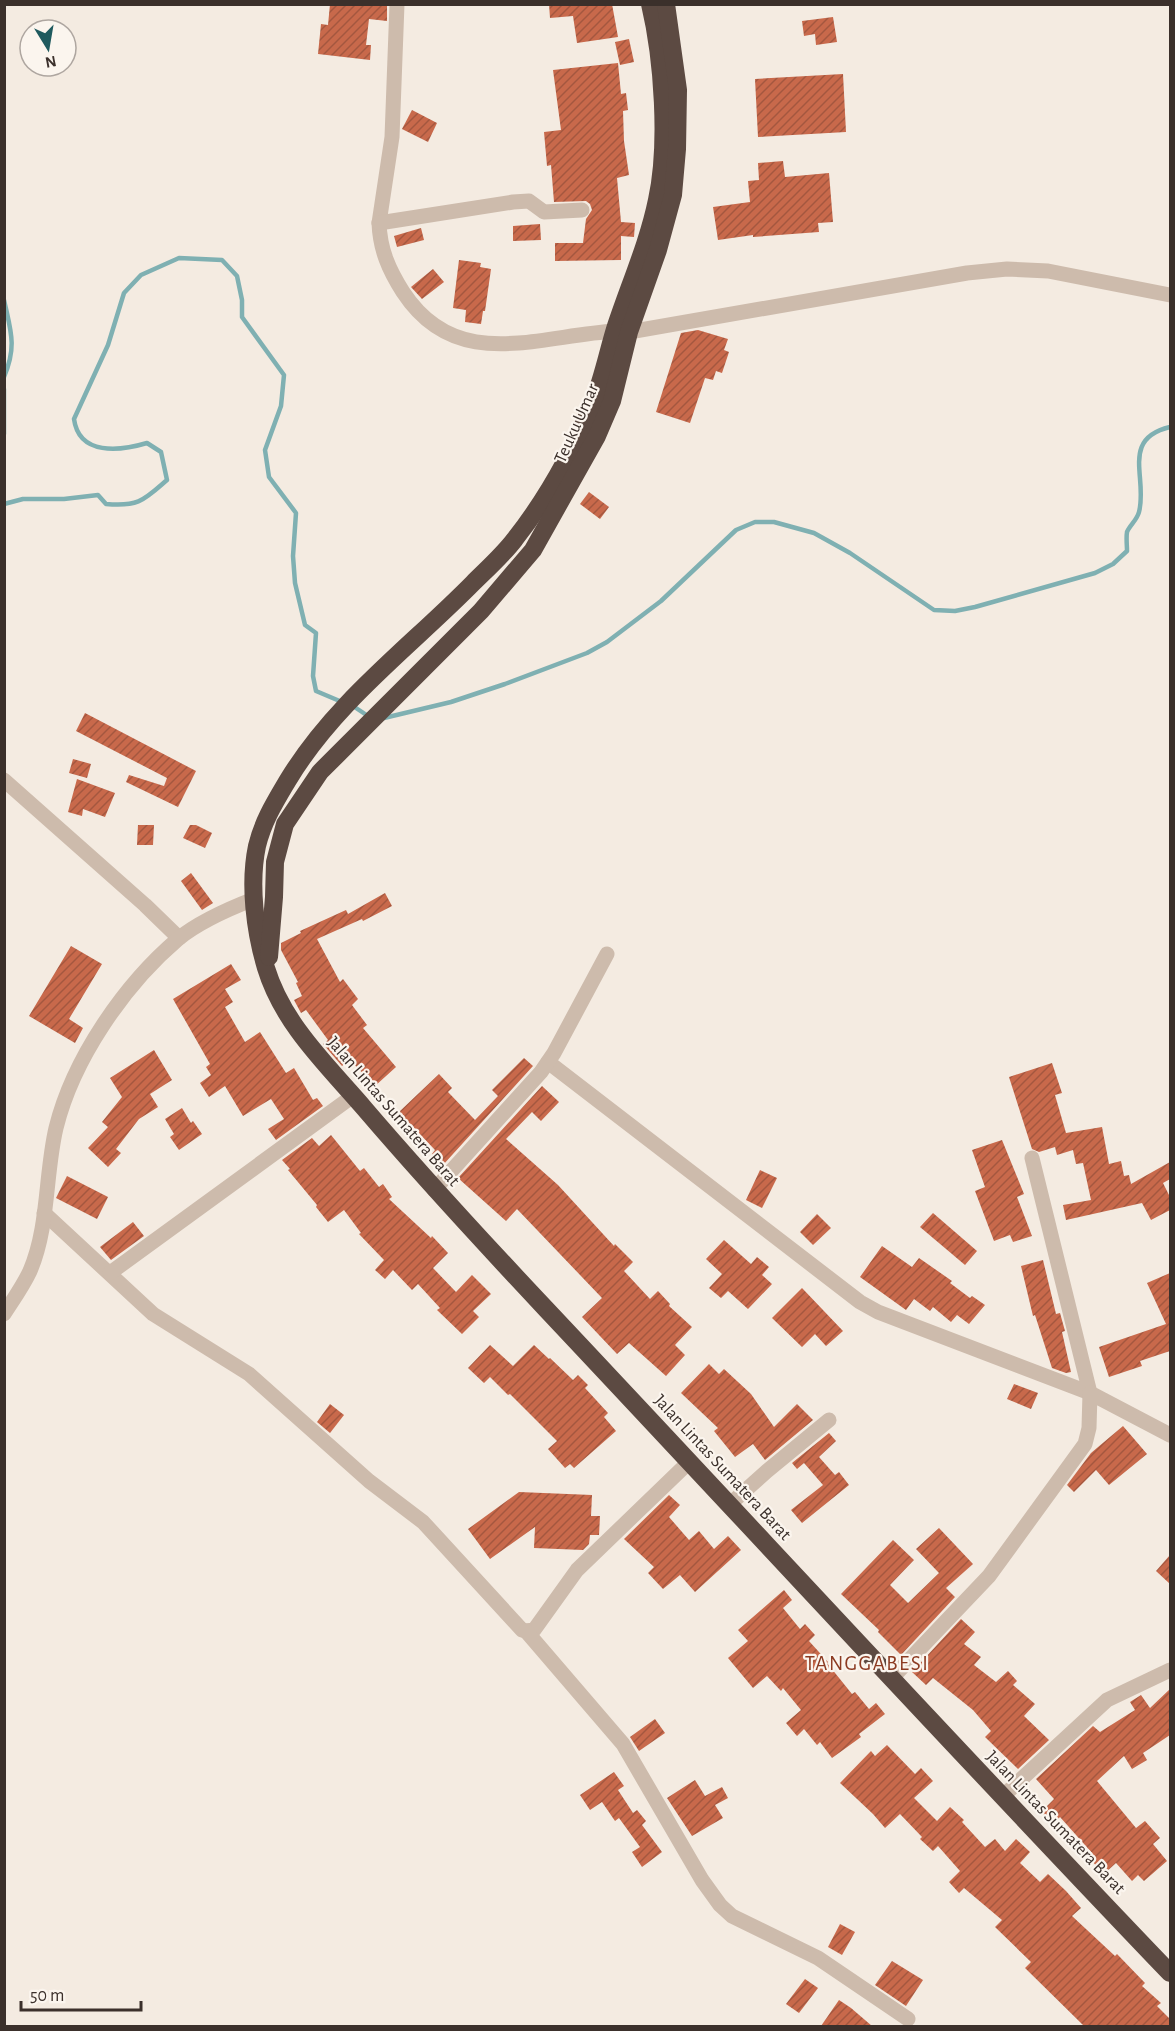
<svg xmlns="http://www.w3.org/2000/svg" width="1175" height="2031" font-family="'Alegreya Sans',sans-serif">
	<style>
		.lines { fill: none; stroke-linecap: round; stroke-linejoin: round }
		.stream { stroke: #7fb0b2; stroke-width: 4.5 }
		.building { fill: url(#building-hatch) }
		.minor { stroke: #cdbbac; stroke-width: 15 }
		.highway { stroke: #5c4a42; stroke-width: 18 }
		.labels { text-anchor: middle; stroke-width: 4.5; stroke-linejoin: round; paint-order: stroke }
		.street-label { font-size: 18px; fill: #3b302b; stroke: #fbf5ee }
		.quarter-label { font-size: 21px; letter-spacing: 1.5px; fill: #8c3b22; stroke: #fbf5ee }
	</style>
	<defs>
		<pattern id="building-hatch" width="6" height="6" patternUnits="userSpaceOnUse" patternTransform="scale(1.5)"><rect width="6" height="6" fill="#c8694b"/><path d="M-1 1l2-2M0 6l6-6M5 7l2-2" fill="none" stroke="#a4573f"/></pattern>
	</defs>
	<rect width="100%" height="100%" fill="#f4ebe1"/>
	<g class="lines">
		<g class="stream">
			<path d="M 4,300 C 11,332 17,346 4,377"/>
			<polyline points="4,389 4,434"/>
			<path d="M 4,504 L 23,499 L 64,499 L 98,495 L 106,504 C 139,507 144,500 167,480 L 161,452 L 147,443 C 120,451 79,456 74,419 L 108,345 L 124,293 L 141,275 L 179,258 L 222,260 L 237,276 L 242,300 L 242,317 L 284,375 L 281,406 L 265,450 L 269,477 L 296,513 L 293,556 L 295,583 L 305,625 L 316,633 L 313,676 L 316,691 L 342,702"/>
			<polyline points="353,706 368,716"/>
			<path d="M 384,718 L 451,702 L 505,684 L 587,653 L 607,642 L 661,601 L 736,530 L 755,522 L 774,522 L 814,533 L 850,553 L 934,610 L 955,611 L 975,607 L 1095,573 L 1113,564 L 1127,551 C 1127,545 1126,538 1127,532 C 1130,525 1137,520 1139,512 C 1148,478 1120,439 1170,427"/>
		</g>
	</g>
	<g class="building">
		<polygon points="330,4 387,4 387,21 369,19 366,45 371,45 370,60 318,54 321,24 328,25"/>
		<polygon points="549,4 612,4 618,37 577,43 573,16 550,18"/>
		<polygon points="833,17 837,42 816,45 815,34 804,36 802,21"/>
		<polygon points="629,39 634,62 620,65 615,42"/>
		<polygon points="618,63 621,94 626,93 628,110 623,111 624,141 629,175 617,178 621,222 635,223 634,237 621,236 621,260 555,261 555,243 583,243 586,219 592,210 590,204 586,201 554,202 551,165 547,166 544,132 561,130 553,70"/>
		<polygon points="843,74 846,132 758,137 755,79"/>
		<polygon points="412,110 437,123 428,142 402,129"/>
		<polygon points="783,161 785,177 829,173 833,222 818,223 819,232 753,237 753,235 718,240 713,207 750,202 748,181 759,180 758,163"/>
		<polygon points="540,224 541,240 513,241 513,226"/>
		<polygon points="421,228 424,240 397,247 394,236"/>
		<polygon points="459,260 481,263 480,267 491,269 485,311 483,311 481,324 465,322 466,310 453,308"/>
		<polygon points="433,269 444,282 422,299 411,287"/>
		<polygon points="698,330 728,339 724,350 729,352 722,373 716,371 713,380 705,378 690,423 656,412 681,333"/>
		<polygon points="589,492 609,507 600,519 580,504"/>
		<polygon points="85,713 196,771 178,807 126,782 129,775 164,786 167,778 76,731"/>
		<polygon points="73,759 91,764 87,778 69,773"/>
		<polygon points="77,779 115,793 105,817 83,809 82,816 68,812"/>
		<polygon points="138,825 154,825 153,845 137,845"/>
		<polygon points="190,825 196,825 212,833 205,848 183,838"/>
		<polygon points="191,873 213,903 202,910 181,881"/>
		<polygon points="385,893 392,906 363,921 362,919 317,939 340,982 343,979 358,999 352,1005 367,1025 363,1028 396,1067 375,1086 350,1060 342,1066 323,1044 328,1040 306,1010 301,1013 294,1000 302,996 296,983 298,982 281,950 281,943 301,933 300,931 346,910 348,914"/>
		<polygon points="71,946 102,964 69,1019 83,1028 75,1043 29,1016"/>
		<polygon points="231,964 241,980 225,989 233,1002 225,1007 245,1042 260,1032 286,1073 294,1068 313,1100 317,1098 323,1106 276,1140 268,1129 284,1119 271,1099 243,1116 225,1086 209,1097 200,1083 211,1075 206,1067 210,1064 173,999"/>
		<polygon points="154,1050 172,1080 150,1094 158,1107 139,1119 116,1149 121,1153 108,1167 88,1148 108,1127 102,1122 122,1097 110,1078"/>
		<polygon points="524,1058 533,1066 443,1165 432,1154 435,1150 399,1112 439,1074 452,1088 448,1092 475,1120 498,1096 492,1090"/>
		<polygon points="1052,1063 1062,1093 1055,1095 1066,1133 1102,1127 1109,1164 1121,1161 1124,1176 1129,1175 1131,1184 1170,1162 1170,1179 1163,1183 1170,1197 1170,1210 1151,1220 1142,1203 1066,1220 1063,1205 1091,1200 1083,1163 1076,1164 1073,1150 1057,1155 1055,1147 1039,1152 1032,1149 1009,1077"/>
		<polygon points="542,1086 559,1102 541,1121 532,1112 506,1139 558,1185 614,1246 615,1244 633,1262 624,1271 650,1299 658,1291 670,1304 669,1306 692,1327 675,1345 685,1355 666,1376 629,1343 617,1354 582,1317 602,1298 517,1209 506,1221 458,1178"/>
		<polygon points="182,1108 191,1123 193,1121 202,1134 179,1150 170,1137 174,1134 165,1119"/>
		<polygon points="331,1135 360,1171 364,1168 379,1187 383,1184 392,1197 389,1199 431,1238 432,1236 448,1253 433,1268 456,1292 472,1275 491,1294 473,1311 479,1317 462,1334 437,1310 440,1308 418,1284 412,1290 393,1270 385,1279 375,1270 384,1260 359,1234 361,1233 344,1210 328,1222 316,1207 317,1205 288,1170 290,1169 282,1160 312,1138 319,1146"/>
		<polygon points="1002,1140 1024,1194 1017,1197 1032,1236 1013,1242 1010,1235 994,1241 975,1191 985,1187 972,1150"/>
		<polygon points="760,1170 777,1178 762,1208 746,1200"/>
		<polygon points="67,1176 108,1197 97,1219 56,1198"/>
		<polygon points="933,1213 977,1251 965,1265 920,1227"/>
		<polygon points="817,1214 831,1228 813,1245 800,1232"/>
		<polygon points="133,1222 144,1236 111,1260 100,1247"/>
		<polygon points="724,1240 751,1264 757,1257 769,1267 762,1275 772,1284 748,1309 728,1291 721,1298 709,1288 722,1274 706,1259"/>
		<polygon points="882,1246 912,1267 919,1258 952,1281 950,1283 970,1298 972,1296 985,1305 969,1324 957,1315 951,1322 933,1307 930,1311 914,1299 906,1310 860,1277"/>
		<polygon points="1043,1260 1056,1314 1060,1313 1065,1331 1062,1332 1071,1372 1066,1373 1052,1368 1035,1315 1033,1316 1021,1266"/>
		<polygon points="1170,1273 1170,1351 1140,1361 1142,1366 1109,1377 1099,1347 1166,1324 1147,1283"/>
		<polygon points="802,1288 843,1331 826,1346 815,1334 802,1347 772,1318"/>
		<polygon points="490,1345 513,1366 534,1345 549,1359 550,1358 573,1380 578,1375 588,1385 585,1388 608,1413 604,1417 616,1431 574,1468 570,1464 565,1468 548,1449 557,1441 510,1394 508,1395 490,1377 484,1383 468,1368"/>
		<polygon points="709,1364 719,1374 724,1369 751,1394 774,1427 797,1404 813,1420 765,1460 753,1444 735,1457 714,1431 718,1428 681,1393"/>
		<polygon points="1014,1384 1038,1393 1031,1409 1007,1399"/>
		<polygon points="330,1404 344,1415 330,1433 317,1422"/>
		<polygon points="1123,1426 1147,1454 1109,1485 1096,1470 1074,1492 1067,1485 1091,1453"/>
		<polygon points="829,1433 836,1441 819,1457 835,1475 839,1472 849,1485 802,1523 791,1510 823,1485 804,1463 797,1469 792,1463"/>
		<polygon points="519,1492 592,1495 591,1516 600,1516 599,1535 590,1535 589,1544 583,1550 534,1548 535,1527 490,1559 468,1529"/>
		<polygon points="669,1495 680,1505 669,1517 689,1540 699,1531 714,1549 728,1536 741,1550 695,1592 680,1575 663,1589 648,1573 654,1567 624,1539"/>
		<polygon points="939,1528 973,1564 946,1588 955,1597 901,1655 878,1632 879,1630 841,1594 893,1540 914,1560 890,1585 908,1603 939,1573 916,1549"/>
		<polygon points="1170,1555 1170,1584 1156,1571"/>
		<polygon points="784,1590 792,1600 783,1608 800,1629 805,1624 815,1635 809,1641 828,1662 827,1663 852,1694 855,1692 869,1709 876,1703 885,1714 859,1734 861,1737 832,1758 820,1742 817,1745 804,1729 797,1736 786,1723 801,1710 783,1688 781,1691 767,1676 753,1688 728,1658 748,1641 738,1630"/>
		<polygon points="961,1619 975,1632 964,1644 981,1657 974,1665 996,1682 1008,1671 1017,1681 1013,1685 1035,1704 1024,1716 1049,1740 1018,1769 985,1737 991,1731 973,1710 933,1678 926,1685 912,1672"/>
		<polygon points="1170,1689 1170,1735 1143,1753 1147,1760 1132,1769 1124,1756 1097,1781 1136,1828 1145,1821 1160,1838 1153,1844 1167,1861 1144,1881 1138,1875 1132,1881 1116,1863 1104,1874 1089,1858 1093,1854 1060,1817 1053,1824 1041,1812 1054,1799 1036,1779 1093,1726 1100,1732 1135,1710 1130,1702 1141,1695 1150,1708"/>
		<polygon points="655,1719 665,1733 639,1751 630,1737"/>
		<polygon points="887,1745 915,1774 921,1768 933,1781 914,1798 937,1821 950,1807 964,1820 962,1822 985,1847 995,1839 1005,1851 1016,1839 1030,1852 1020,1863 1040,1882 1048,1874 1066,1891 1081,1908 1072,1916 1115,1956 1117,1954 1145,1983 1142,1986 1161,2003 1157,2006 1170,2019 1170,2026 1084,2026 1025,1968 1031,1962 995,1927 1002,1920 964,1888 959,1893 949,1882 960,1871 938,1846 933,1851 920,1839 922,1837 900,1814 885,1828 873,1814 840,1783 871,1751 875,1756"/>
		<polygon points="614,1772 624,1786 618,1790 633,1813 637,1810 646,1821 642,1825 662,1852 642,1867 632,1852 640,1847 619,1818 615,1821 602,1802 590,1810 580,1795"/>
		<polygon points="695,1780 705,1796 722,1787 728,1798 715,1805 723,1818 692,1836 667,1798"/>
		<polygon points="840,1924 855,1932 842,1955 828,1947"/>
		<polygon points="892,1961 923,1980 906,2006 875,1985"/>
		<polygon points="805,1979 818,1988 799,2013 786,2004"/>
		<polygon points="839,2000 851,2008 872,2026 821,2026"/>
	</g>
	<g class="lines">
		<g class="minor">
			<path d="M 397,4 L 392,137 L 379,223 C 380,250 389,270 403,292 C 456,373 536,336 615,331"/>
			<polyline points="379,223 513,202 529,201 544,212 582,210"/>
			<polyline points="629,332 967,273 1007,269 1048,271 1170,295"/>
			<polyline points="4,780 145,905 179,938"/>
			<polyline points="548,1062 860,1302 878,1312 1090,1393 1032,1158"/>
			<polyline points="434,1190 541,1072 554,1053 607,954"/>
			<polyline points="44,1213 153,1314 249,1374 369,1481 423,1522 522,1630 526,1631 534,1630 577,1570 689,1462"/>
			<polyline points="110,1273 353,1096"/>
			<path d="M 4,1314 C 13,1300 23,1286 30,1271 C 49,1227 45,1175 56,1128 C 73,1059 124,985 178,939 C 200,921 228,909 254,899"/>
			<polyline points="729,1505 767,1471 829,1420"/>
			<polyline points="526,1631 623,1744 702,1880 720,1905 732,1916 818,1958 908,2019"/>
			<polyline points="892,1678 989,1576 1085,1444 1089,1428 1090,1393 1170,1435"/>
			<polyline points="1002,1797 1107,1700 1170,1670"/>
		</g>
		<g class="highway">
			<path d="M 650,4 C 663,59 669,145 657,200 C 648,244 629,286 615,329 C 608,352 603,377 594,400 C 574,449 548,497 515,539 C 503,555 487,569 473,583 C 410,647 335,702 288,780 C 275,802 263,821 257,846 C 249,884 255,931 266,968 C 283,1024 327,1065 364,1108 C 423,1177 484,1243 546,1309 C 754,1530 960,1754 1170,1973"/>
			<polyline points="269,957 274,897 275,862 285,824 320,772 481,611 533,550 597,436 612,401 629,332 658,250 673,195 677,149 678,90 666,4"/>
		</g>
	</g>
	<g class="labels">
		<g class="street-label">
			<text transform="translate(576 423) rotate(-66)" y="6">Teuku Umar</text>
			<text transform="translate(394 1111) rotate(49)" y="6">Jalan Lintas Sumatera Barat</text>
			<text transform="translate(723 1467) rotate(47)" y="6">Jalan Lintas Sumatera Barat</text>
			<text transform="translate(1056 1822) rotate(46)" y="6">Jalan Lintas Sumatera Barat</text>
		</g>
		<g class="quarter-label">
			<text x="867" y="1670">TANGGABESI</text>
		</g>
	</g>
	<rect width="1175" height="2031" fill="none" stroke="#3b302b" stroke-width="12"/>
	<g transform="translate(48 48) rotate(169)"><circle r="28" fill="#fbf5ee" stroke="#aea6a0" stroke-width="1.5"/>
	<path d="M0-4.5L10 22L0 15L-10 22Z" fill="#1f5a5e"/>
	<text y="-9" font-size="16" font-weight="bold" text-anchor="middle" fill="#3b302b">N</text>
	</g>
	<path d="M21 2001v9h120v-9" fill="none" stroke="#3b302b" stroke-width="3"/>
	<text x="30" y="2001" font-size="18" fill="#3b302b" stroke="#fbf5ee" stroke-width="4.5" paint-order="stroke">50 m</text>
</svg>
